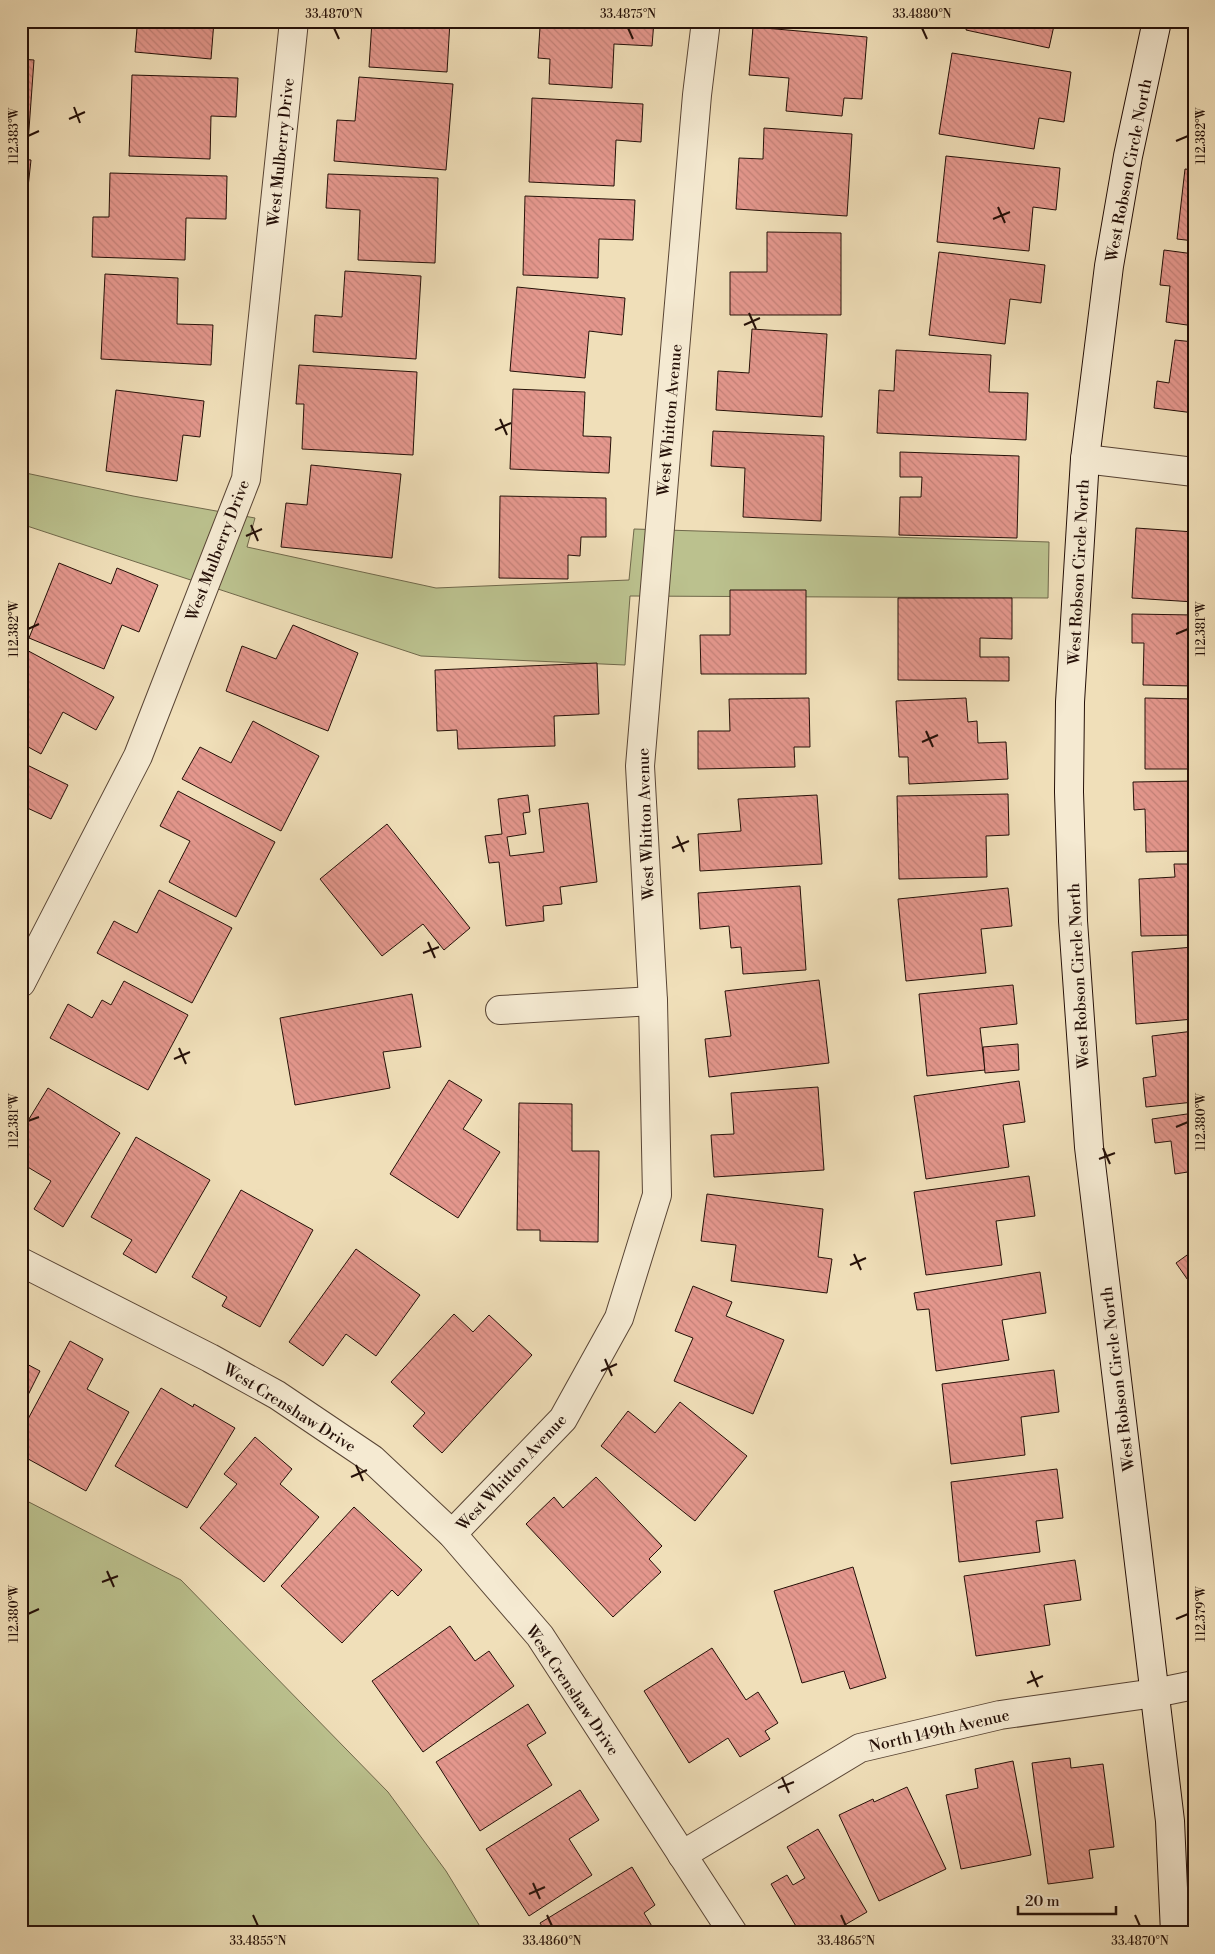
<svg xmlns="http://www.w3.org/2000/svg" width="1215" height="1954" font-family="'Libre Bodoni',serif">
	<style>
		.green { fill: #bbc18e; stroke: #70684b }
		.building { fill: url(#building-back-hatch); stroke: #251008 }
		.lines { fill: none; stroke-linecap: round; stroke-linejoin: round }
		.street-casing { stroke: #584434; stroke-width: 30 }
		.secondary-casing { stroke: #251008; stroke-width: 30 }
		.street { stroke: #f5ead2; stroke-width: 28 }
		.secondary { stroke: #f5ead2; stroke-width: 28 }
		.ticks { fill: none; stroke: #251008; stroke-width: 2 }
		.labels { text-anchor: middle; stroke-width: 4.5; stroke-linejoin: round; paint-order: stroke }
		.street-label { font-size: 16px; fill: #251008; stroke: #f5ead2 }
		.neatline { fill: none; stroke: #251008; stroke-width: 2 }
		.ticks-label { font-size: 12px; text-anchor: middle; fill: #251008 }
	</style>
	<defs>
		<pattern id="building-back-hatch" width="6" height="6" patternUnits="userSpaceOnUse" patternTransform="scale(1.25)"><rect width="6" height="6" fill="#e4978d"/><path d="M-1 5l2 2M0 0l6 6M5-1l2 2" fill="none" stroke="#c38178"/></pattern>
	</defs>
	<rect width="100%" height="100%" fill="#f0dfb9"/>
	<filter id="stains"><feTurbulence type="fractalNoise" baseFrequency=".004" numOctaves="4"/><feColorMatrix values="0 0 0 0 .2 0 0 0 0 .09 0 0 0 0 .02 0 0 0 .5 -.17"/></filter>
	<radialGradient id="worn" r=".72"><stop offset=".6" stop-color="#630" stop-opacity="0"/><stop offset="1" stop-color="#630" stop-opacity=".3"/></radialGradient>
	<g class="green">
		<polygon points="21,472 133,496 255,518 247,547 436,588 629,580 634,529 1049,542 1048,598 630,596 625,665 421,656 21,524"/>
		<polygon points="21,1498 181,1580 388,1792 446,1871 484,1933 21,1933"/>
	</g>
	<g class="building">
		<polygon points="21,21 29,21 25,51 21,50"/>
		<polygon points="119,21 214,21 211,59 135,52 137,28 119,26"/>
		<polygon points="372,21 450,21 447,72 369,67"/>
		<polygon points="555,21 654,21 652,46 614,44 612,88 549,84 550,59 538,58 540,27 555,28"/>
		<polygon points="968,21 1055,21 1049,48 966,30"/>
		<polygon points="753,27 867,37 862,99 844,98 842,116 786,111 789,78 749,75"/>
		<polygon points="952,53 1071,72 1064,122 1039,118 1034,149 939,134"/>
		<polygon points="21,59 34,60 28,143 21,143"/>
		<polygon points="132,75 238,78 236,117 211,116 210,159 129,156"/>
		<polygon points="359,77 453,84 446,170 334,161 337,120 355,121"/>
		<polygon points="532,98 643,104 641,142 616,140 614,186 529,182"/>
		<polygon points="764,128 852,134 847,216 736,209 739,158 763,159"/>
		<polygon points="946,156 1060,168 1056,210 1033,207 1029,251 937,242"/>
		<polygon points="21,159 31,160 22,242 21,242"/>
		<polygon points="1185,169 1194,170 1194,241 1177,239"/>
		<polygon points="110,173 227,176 226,219 186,218 185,260 92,257 93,217 109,217"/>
		<polygon points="328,174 438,178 435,263 358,260 360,210 326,208"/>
		<polygon points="525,196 635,200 633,240 599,239 598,278 523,275"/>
		<polygon points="767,232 841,233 841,315 730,315 730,272 767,272"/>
		<polygon points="1164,250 1194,254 1194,326 1166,322 1170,286 1160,285"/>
		<polygon points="939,252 1045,265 1041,303 1010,299 1005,344 929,335"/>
		<polygon points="345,271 421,276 416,359 313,352 315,315 342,317"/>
		<polygon points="105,274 178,278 177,324 213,325 211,365 101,359"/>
		<polygon points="517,287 625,298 622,335 589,331 585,378 510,371"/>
		<polygon points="752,329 827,334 822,417 716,410 718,371 749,373"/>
		<polygon points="1175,340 1194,342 1194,413 1154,408 1157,381 1169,383"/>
		<polygon points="896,350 991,355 989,392 1028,393 1026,440 877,433 879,390 894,391"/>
		<polygon points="299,365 417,372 413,455 302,449 304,404 296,404"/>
		<polygon points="513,389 585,392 583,436 611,437 609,473 510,469"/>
		<polygon points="116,390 204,401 200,437 183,435 177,481 106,471"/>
		<polygon points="713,431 824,436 821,521 743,517 745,468 711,466"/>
		<polygon points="900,452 1019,456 1017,538 899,535 900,497 921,497 922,477 900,477"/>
		<polygon points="311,465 401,474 392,558 281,547 286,503 307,505"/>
		<polygon points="500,496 606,498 606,537 581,537 580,556 568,555 568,579 499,578"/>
		<polygon points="1136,528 1194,532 1194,602 1132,598"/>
		<polygon points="59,563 111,584 117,568 158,585 139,632 122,625 104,669 29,638"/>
		<polygon points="730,590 806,590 806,674 701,674 700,635 730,635"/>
		<polygon points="898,598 1012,598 1012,639 980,638 980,657 1009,657 1009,681 898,680"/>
		<polygon points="1132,614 1194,615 1194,686 1143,685 1144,643 1132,643"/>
		<polygon points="293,625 358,653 328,731 226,691 242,646 276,659"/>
		<polygon points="21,647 114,697 96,730 63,712 41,754 21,743"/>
		<polygon points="597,663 599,714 554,716 555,746 458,749 457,730 437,731 435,670"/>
		<polygon points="809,698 810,747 794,747 795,767 698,769 698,731 730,731 729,699"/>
		<polygon points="966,698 968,722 977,721 978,743 1006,742 1008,779 909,784 908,757 899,757 896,701"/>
		<polygon points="1145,698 1194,699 1194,769 1145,769"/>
		<polygon points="253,721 319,756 281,831 182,779 200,747 231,763"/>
		<polygon points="21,762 68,785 51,819 21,805"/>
		<polygon points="1194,781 1194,851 1146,852 1145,809 1134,810 1133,782"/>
		<polygon points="178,791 275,842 236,917 169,882 190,841 160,826"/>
		<polygon points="1008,794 1009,835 986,836 987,877 899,879 897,796"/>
		<polygon points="528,795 530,812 523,813 526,834 507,837 510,856 544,852 539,809 588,803 597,882 560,887 562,904 543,906 544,921 506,926 499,862 489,863 485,836 502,834 498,799"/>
		<polygon points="817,795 822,864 700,871 698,834 741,831 738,799"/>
		<polygon points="387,824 470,928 444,950 423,924 382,956 320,879"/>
		<polygon points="1174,864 1194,864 1194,935 1141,936 1139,879 1175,877"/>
		<polygon points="800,886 806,970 743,974 741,947 731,948 729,926 700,929 698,893"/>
		<polygon points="1008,888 1012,926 981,929 986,973 906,981 898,899"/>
		<polygon points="159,890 232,928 192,1003 97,953 114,921 137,933"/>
		<polygon points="1194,947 1194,1019 1136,1024 1132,952"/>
		<polygon points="819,980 829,1063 709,1077 705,1039 731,1036 725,991"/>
		<polygon points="124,981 188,1015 148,1090 50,1038 68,1004 92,1018 102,1000 111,1005"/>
		<polygon points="1013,985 1017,1024 980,1028 985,1070 927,1076 919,994"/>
		<polygon points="412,994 421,1047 383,1052 390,1088 295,1105 280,1018"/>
		<polygon points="1194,1031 1194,1102 1146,1107 1143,1078 1156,1076 1152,1036"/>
		<polygon points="1018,1044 1019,1070 985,1073 983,1047"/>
		<polygon points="449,1080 482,1100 463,1129 500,1152 458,1218 390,1174"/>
		<polygon points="1019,1081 1025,1122 1003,1125 1009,1167 926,1179 914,1096"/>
		<polygon points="818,1087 824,1170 714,1177 711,1135 734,1134 731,1093"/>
		<polygon points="48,1088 120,1133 63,1227 34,1209 51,1181 21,1163 21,1132"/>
		<polygon points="519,1103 572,1104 572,1151 599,1151 598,1242 540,1241 540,1230 517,1230"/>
		<polygon points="1194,1113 1194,1171 1175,1174 1171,1141 1155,1143 1152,1119"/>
		<polygon points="136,1137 210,1180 156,1273 123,1254 132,1240 91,1217"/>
		<polygon points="1029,1176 1035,1216 996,1221 1002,1265 926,1275 914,1192"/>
		<polygon points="241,1190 313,1230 260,1327 222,1306 227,1297 192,1277"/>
		<polygon points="707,1194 823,1209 818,1257 832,1259 827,1293 731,1281 736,1245 701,1241"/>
		<polygon points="356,1249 420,1295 376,1356 346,1334 323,1366 289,1342"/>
		<polygon points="1194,1250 1194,1285 1192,1286 1176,1263"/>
		<polygon points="1040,1272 1046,1313 1002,1320 1009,1360 936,1371 929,1309 917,1310 914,1293"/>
		<polygon points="693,1286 732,1302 726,1316 784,1340 753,1414 674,1381 693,1338 675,1331"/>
		<polygon points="454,1314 473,1332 489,1315 532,1355 442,1453 413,1426 425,1413 391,1382"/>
		<polygon points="70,1341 103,1359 87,1389 129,1412 86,1491 21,1455 21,1432"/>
		<polygon points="21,1361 40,1371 21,1409"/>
		<polygon points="1054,1370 1059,1412 1021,1417 1025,1455 951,1464 942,1384"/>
		<polygon points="161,1388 193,1407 194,1404 235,1428 187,1508 115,1466"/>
		<polygon points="680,1402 747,1456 695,1521 601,1446 628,1411 655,1433"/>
		<polygon points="255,1437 292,1469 280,1484 319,1517 264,1582 200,1528 237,1484 224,1474"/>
		<polygon points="1057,1469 1063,1518 1036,1521 1040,1552 959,1562 951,1482"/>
		<polygon points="596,1477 662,1546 649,1559 661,1572 613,1617 526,1524 554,1497 563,1508"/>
		<polygon points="354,1507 422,1570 398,1596 392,1590 342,1643 281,1586"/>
		<polygon points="1075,1560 1081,1600 1044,1605 1050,1645 976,1656 964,1576"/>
		<polygon points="853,1567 886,1678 850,1689 844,1671 802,1683 774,1591"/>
		<polygon points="450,1626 475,1661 489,1651 514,1686 423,1752 372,1681"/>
		<polygon points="712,1648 746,1700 758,1692 778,1723 765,1731 770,1739 740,1757 728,1738 689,1763 644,1691"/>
		<polygon points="528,1704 546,1733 527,1745 552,1785 480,1831 436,1762"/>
		<polygon points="1070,1758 1071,1768 1103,1764 1114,1847 1089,1850 1093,1878 1048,1884 1032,1763"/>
		<polygon points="1013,1761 1031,1855 961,1869 946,1795 978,1788 975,1769"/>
		<polygon points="907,1787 946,1869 879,1901 839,1815 873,1799 874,1802"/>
		<polygon points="580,1790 599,1820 569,1839 592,1875 529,1916 486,1849"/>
		<polygon points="818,1829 867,1912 831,1933 800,1933 771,1884 787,1875 793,1885 805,1878 787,1847"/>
		<polygon points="632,1867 655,1905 644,1913 656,1933 546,1933 540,1923"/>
	</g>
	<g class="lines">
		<defs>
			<g id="street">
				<polyline points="1085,459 1194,472"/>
				<polyline points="21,983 138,756 246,479 294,21"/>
				<polyline points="500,1010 653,1001"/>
				<polyline points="21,1262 210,1358 277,1395 372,1459 452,1534 540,1636 733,1933"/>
				<polyline points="452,1534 563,1419 619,1318 657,1195 653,1001 640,766 670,408 697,95 706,21"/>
				<polyline points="682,1855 860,1748 1000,1715 1155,1693 1194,1685"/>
			</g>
			<polyline id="secondary" points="1157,21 1128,156 1109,266 1085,459 1070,702 1069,792 1073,921 1089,1147 1170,1821 1175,1933"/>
		</defs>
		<use href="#street" class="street-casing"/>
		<use href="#secondary" class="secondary-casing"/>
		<use href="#street" class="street"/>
		<use href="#secondary" class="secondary"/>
	</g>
	<path class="ticks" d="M 334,28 L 339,39M 628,28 L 633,39M 922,28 L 927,39M 74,107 L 80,123M 69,119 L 85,112M 28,136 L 39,131M 1176,141 L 1188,136M 998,207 L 1005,223M 993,219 L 1010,212M 749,313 L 756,329M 744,325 L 760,318M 500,419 L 507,435M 495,430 L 511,423M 251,525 L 258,541M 246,536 L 262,529M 28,629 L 39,624M 1176,634 L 1188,629M 926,731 L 933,747M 922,742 L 938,735M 677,836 L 684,852M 672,848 L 689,841M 428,942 L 435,958M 423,953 L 439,947M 179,1048 L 186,1064M 174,1059 L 190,1052M 28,1121 L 39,1117M 1176,1127 L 1188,1122M 1103,1148 L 1110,1164M 1099,1159 L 1115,1153M 854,1254 L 861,1270M 850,1265 L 866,1258M 605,1359 L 612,1376M 601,1371 L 617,1364M 356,1465 L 363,1481M 351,1477 L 367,1470M 107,1571 L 114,1587M 102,1582 L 118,1576M 28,1614 L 39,1609M 1176,1619 L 1188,1614M 1031,1671 L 1038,1687M 1027,1683 L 1043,1676M 782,1777 L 789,1793M 778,1788 L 794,1782M 533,1883 L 540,1899M 529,1894 L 545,1887M 253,1915 L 258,1926M 547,1915 L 552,1926M 841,1915 L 846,1926M 1135,1915 L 1140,1926"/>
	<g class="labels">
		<g class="street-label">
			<text transform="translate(280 152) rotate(-84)" y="6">West Mulberry Drive</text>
			<text transform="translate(1128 170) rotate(-79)" y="6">West Robson Circle North</text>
			<text transform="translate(669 420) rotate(-85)" y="6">West Whitton Avenue</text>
			<text transform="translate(217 550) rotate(-69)" y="6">West Mulberry Drive</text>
			<text transform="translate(1078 572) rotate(-87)" y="6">West Robson Circle North</text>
			<text transform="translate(645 824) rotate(-92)" y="6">West Whitton Avenue</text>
			<text transform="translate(1078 976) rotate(-93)" y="6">West Robson Circle North</text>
			<text transform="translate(1117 1379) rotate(-97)" y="6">West Robson Circle North</text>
			<text transform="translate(290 1407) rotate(32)" y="6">West Crenshaw Drive</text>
			<text transform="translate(511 1472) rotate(-47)" y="6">West Whitton Avenue</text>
			<text transform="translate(573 1690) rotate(56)" y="6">West Crenshaw Drive</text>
			<text transform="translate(939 1730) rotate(-13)" y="6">North 149th Avenue</text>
		</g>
	</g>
	<rect width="1215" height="1954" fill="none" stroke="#f0dfb9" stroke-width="55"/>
	<path d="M1018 1906v8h98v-8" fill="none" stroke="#251008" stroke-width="2.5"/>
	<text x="1025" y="1906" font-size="15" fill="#251008" stroke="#f5ead2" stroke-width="4" paint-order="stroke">20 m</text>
	<rect x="28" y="28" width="1160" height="1898" class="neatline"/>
	<g class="ticks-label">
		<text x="334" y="18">33.4870°N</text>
		<text x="628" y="18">33.4875°N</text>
		<text x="922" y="18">33.4880°N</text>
		<text transform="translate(14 136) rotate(-90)" y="4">112.383°W</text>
		<text transform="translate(1201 136) rotate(-90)" y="4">112.382°W</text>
		<text transform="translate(14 629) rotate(-90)" y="4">112.382°W</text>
		<text transform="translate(1201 629) rotate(-90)" y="4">112.381°W</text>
		<text transform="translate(14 1121) rotate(-90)" y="4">112.381°W</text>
		<text transform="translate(1201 1122) rotate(-90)" y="4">112.380°W</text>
		<text transform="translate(14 1614) rotate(-90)" y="4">112.380°W</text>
		<text transform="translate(1201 1614) rotate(-90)" y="4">112.379°W</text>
		<text x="258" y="1945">33.4855°N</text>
		<text x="552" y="1945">33.4860°N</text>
		<text x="846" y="1945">33.4865°N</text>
		<text x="1140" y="1945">33.4870°N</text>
	</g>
	<rect width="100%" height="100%" filter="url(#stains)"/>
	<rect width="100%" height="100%" fill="url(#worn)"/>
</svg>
